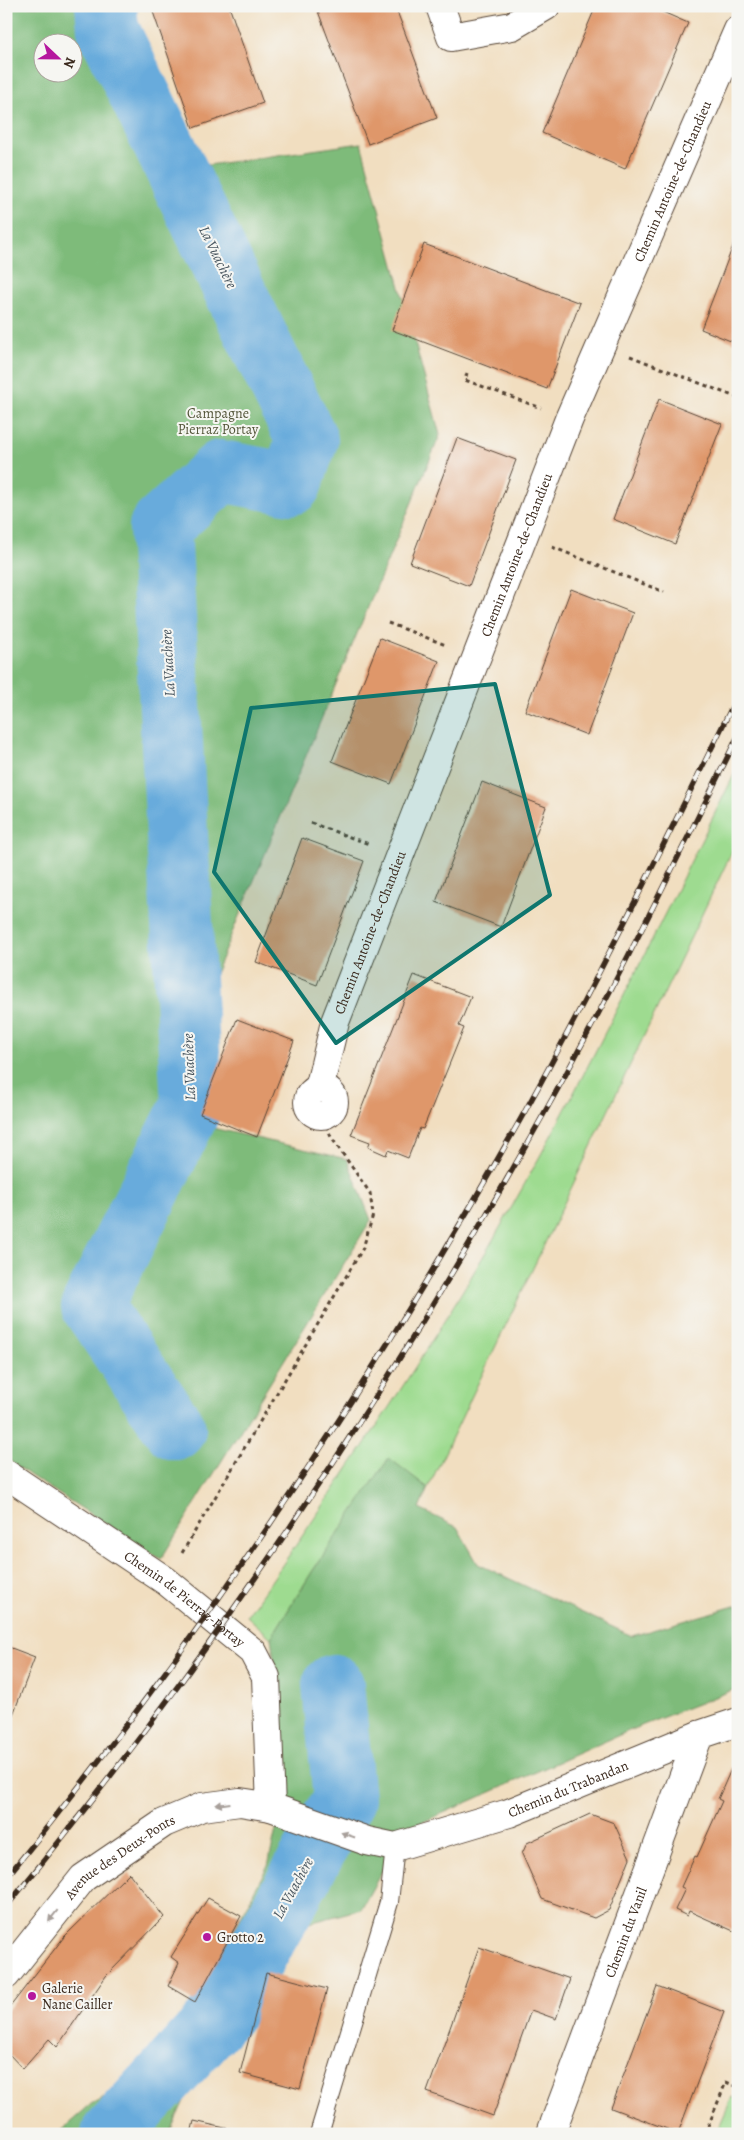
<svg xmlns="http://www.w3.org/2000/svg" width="744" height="2140" font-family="Alegreya,serif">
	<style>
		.green { fill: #9edb90; stroke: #6c8257 }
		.forest { fill: #7ebb7a; stroke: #5c724c; fill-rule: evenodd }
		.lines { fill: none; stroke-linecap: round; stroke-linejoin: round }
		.river { stroke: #67abdc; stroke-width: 62 }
		.building { fill: #df976a }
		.lane-casing { stroke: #564536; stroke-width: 20 }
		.street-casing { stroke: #564536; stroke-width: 30 }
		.path { stroke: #564536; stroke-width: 3; stroke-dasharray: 4 4; stroke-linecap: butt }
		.lane { stroke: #fff; stroke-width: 18 }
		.street { stroke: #fff; stroke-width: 28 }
		.rail-casing { stroke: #3b2a1e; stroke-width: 5.5 }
		.rail { stroke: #f6f6f2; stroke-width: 4; stroke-dasharray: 11; stroke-linecap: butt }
		.oneway { fill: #a79f9a }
		.marked { fill: #0f766e; fill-opacity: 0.2; stroke: #0f766e; stroke-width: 4; stroke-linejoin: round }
		.poi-dot { fill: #b5179e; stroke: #f6f6f2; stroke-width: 2 }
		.labels { text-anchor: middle; stroke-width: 4; stroke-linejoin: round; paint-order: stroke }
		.street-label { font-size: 14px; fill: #3b2a1e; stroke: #f6f6f2 }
		.park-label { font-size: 14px; fill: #54563a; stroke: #f6f6f2 }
		.poi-label { font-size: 14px; fill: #3b2a1e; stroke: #f6f6f2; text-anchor: start }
		.water-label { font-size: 15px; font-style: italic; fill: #4a5760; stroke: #f6f6f2 }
	</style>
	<rect width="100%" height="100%" fill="#f6f6f2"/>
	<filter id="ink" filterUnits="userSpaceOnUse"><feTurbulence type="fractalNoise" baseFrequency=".02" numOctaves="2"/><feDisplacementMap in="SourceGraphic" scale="10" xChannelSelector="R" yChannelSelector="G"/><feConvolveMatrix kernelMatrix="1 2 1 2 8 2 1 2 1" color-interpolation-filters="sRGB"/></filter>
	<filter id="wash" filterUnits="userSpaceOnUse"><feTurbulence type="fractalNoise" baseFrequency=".0096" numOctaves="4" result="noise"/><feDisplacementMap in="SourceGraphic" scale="20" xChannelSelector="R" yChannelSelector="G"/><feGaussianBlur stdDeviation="1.12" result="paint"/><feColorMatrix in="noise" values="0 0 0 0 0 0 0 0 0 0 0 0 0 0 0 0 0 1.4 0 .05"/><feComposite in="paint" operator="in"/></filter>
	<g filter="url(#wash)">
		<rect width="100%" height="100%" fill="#f1dec0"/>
		<g class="green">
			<path d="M 738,767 L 738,839 L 428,1488 L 389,1459 L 312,1572 L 271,1638 L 247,1616 C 323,1506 399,1397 468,1282 C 568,1116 651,940 738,767 Z"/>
			<polygon points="732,2097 738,2099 738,2134 716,2134"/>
		</g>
		<g class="forest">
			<path d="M 6,6 L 100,6 L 102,27 L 174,170 L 361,143 L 440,435 L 156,1115 L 347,1159 L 371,1220 L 161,1559 L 31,1476 L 6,1458 ZM 42,42 L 72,42 L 72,72 L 42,72 Z"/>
			<polygon points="389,1458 428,1488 419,1509 457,1527 478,1564 632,1636 738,1605 738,1688 633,1729 405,1830 361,1909 258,1937 169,2134 57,2134 91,2104 162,2066 268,1865 284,1795 280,1701 271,1638 312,1572"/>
		</g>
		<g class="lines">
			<g class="river">
				<polyline points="106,6 108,29 307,440 291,484 221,471 160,527 192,1105 92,1306 175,1429"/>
				<polyline points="112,2134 224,2012 344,1799 333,1685"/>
			</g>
		</g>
		<g id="blocks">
			<g class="building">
				<polygon points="151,6 229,6 263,103 193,128"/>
				<polygon points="316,6 395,6 437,118 368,144"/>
				<polygon points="596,6 649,6 688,23 625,169 542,133"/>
				<polygon points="738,233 738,344 701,329"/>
				<polygon points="424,244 580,303 547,389 392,330"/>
				<polygon points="659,399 722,424 675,544 613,519"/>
				<polygon points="457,438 516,460 469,586 410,563"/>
				<polygon points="571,589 633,613 587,735 525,711"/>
				<polygon points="380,638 439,661 391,784 332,761"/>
				<polygon points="482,782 546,807 501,927 436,902"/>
				<polygon points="302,838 364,861 317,985 256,962"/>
				<polygon points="414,975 471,997 459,1026 464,1028 423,1129 420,1128 408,1158 388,1150 386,1155 368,1147 370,1142 351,1135"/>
				<polygon points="237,1019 294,1041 257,1137 200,1114"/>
				<polygon points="6,1646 35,1657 6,1733"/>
				<polygon points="738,1762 738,1933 689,1911 687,1916 675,1910 685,1889 681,1887 695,1856 697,1857 722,1801 718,1799 732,1767 735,1768"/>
				<polygon points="590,1814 614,1823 630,1858 609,1910 594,1918 542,1899 522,1854 527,1843"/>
				<polygon points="129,1873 164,1917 106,1976 57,2047 49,2039 23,2069 8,2053 6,2057 6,2012 64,1937"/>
				<polygon points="208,1898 241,1916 195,2002 168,1986 179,1963 171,1957"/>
				<polygon points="479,1947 570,1979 556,2019 531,2010 493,2116 427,2092"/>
				<polygon points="266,1973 327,1989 300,2089 240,2073"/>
				<polygon points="657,1986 724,2012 678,2133 611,2108"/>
				<polygon points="194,2121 247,2133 247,2134 191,2134"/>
			</g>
		</g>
	</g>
	<g filter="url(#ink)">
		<use href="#blocks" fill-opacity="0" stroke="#564536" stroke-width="1"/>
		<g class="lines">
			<defs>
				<polyline id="lane" points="319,2134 389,1902 395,1847"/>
				<g id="street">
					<polyline points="440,6 451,37 512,26 546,6"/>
					<path id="s1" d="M 319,1089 L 335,1022 L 569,419 L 738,30"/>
					<circle cx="321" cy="1102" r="13"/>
					<path id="s2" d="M 6,1474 L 166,1581 L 253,1652 L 266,1677 L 271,1807"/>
					<path id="s3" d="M 6,1975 L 83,1878 L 164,1823 L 202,1807 L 240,1802 L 271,1807 L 367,1841 L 395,1847 L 509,1813 L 699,1735 L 738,1722"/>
					<path id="s4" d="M 552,2130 L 699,1735"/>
				</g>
			</defs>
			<use href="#lane" class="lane-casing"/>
			<use href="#street" class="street-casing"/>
			<g class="path">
				<polyline points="630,356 738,398"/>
				<polyline points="467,373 465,380 541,408"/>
				<polyline points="552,547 664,592"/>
				<polyline points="388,623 446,645 446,644"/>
				<polyline points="311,823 369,844"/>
				<polyline points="182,1553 363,1248 373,1215 370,1193 331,1137 324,1119"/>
				<polyline points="705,2134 726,2082 738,2087"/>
			</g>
			<use href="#lane" class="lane"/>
			<use href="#street" class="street"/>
			<defs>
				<g id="rail">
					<path d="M 6,1878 C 201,1640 373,1382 524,1113 C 600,976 668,835 738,695"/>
					<path d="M 6,1907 C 207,1664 383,1401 537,1126 C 609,999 673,867 738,736"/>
				</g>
			</defs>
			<use href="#rail" class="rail-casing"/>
			<use href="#rail" class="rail"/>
		</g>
		<defs><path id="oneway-solid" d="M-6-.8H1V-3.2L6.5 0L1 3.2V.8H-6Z" transform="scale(1.25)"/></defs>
		<g class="oneway">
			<use href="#oneway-solid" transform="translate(223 1804) rotate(173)"/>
			<use href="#oneway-solid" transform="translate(348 1835) rotate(-161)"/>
			<use href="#oneway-solid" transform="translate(53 1916) rotate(128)"/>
		</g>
	</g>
	<path class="marked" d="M 495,684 L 550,895 L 336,1043 L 214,872 L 251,708 Z"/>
	<g class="poi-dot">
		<circle cx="207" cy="1937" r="5"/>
		<circle cx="32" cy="1996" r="5"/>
	</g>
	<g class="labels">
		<g class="street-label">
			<text dy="5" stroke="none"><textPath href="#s1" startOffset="975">Chemin Antoine-de-Chandieu</textPath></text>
			<text dy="5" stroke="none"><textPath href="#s1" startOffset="570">Chemin Antoine-de-Chandieu</textPath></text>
			<text dy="5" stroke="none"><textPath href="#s1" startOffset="165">Chemin Antoine-de-Chandieu</textPath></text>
			<text dy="5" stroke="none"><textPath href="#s2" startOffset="218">Chemin de Pierraz-Portay</textPath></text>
			<text dy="5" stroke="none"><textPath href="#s3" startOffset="646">Chemin du Trabandan</textPath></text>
			<text dy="5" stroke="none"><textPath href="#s3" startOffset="166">Avenue des Deux-Ponts</textPath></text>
			<text dy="5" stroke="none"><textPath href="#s4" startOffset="211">Chemin du Vanil</textPath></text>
		</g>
		<g class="park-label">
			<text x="218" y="418">Campagne<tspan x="218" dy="16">Pierraz Portay</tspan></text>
		</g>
		<g class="poi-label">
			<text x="217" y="1942">Grotto 2</text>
			<text x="42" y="1993">Galerie<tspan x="42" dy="16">Nane Cailler</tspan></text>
		</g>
		<g class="water-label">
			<text transform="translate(218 257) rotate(64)" y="5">La Vuachère</text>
			<text transform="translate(168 663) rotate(-93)" y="5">La Vuachère</text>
			<text transform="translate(189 1067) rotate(-92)" y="5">La Vuachère</text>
			<text transform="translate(293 1888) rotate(-61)" y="5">La Vuachère</text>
		</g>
	</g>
	<rect width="744" height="2140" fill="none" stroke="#f6f6f2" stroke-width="25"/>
	<g transform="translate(58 58) rotate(112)"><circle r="24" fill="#f6f6f2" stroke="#aba49d"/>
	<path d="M0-4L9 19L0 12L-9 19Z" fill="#b5179e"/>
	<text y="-8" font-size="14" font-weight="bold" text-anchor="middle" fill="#3b2a1e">N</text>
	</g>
</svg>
